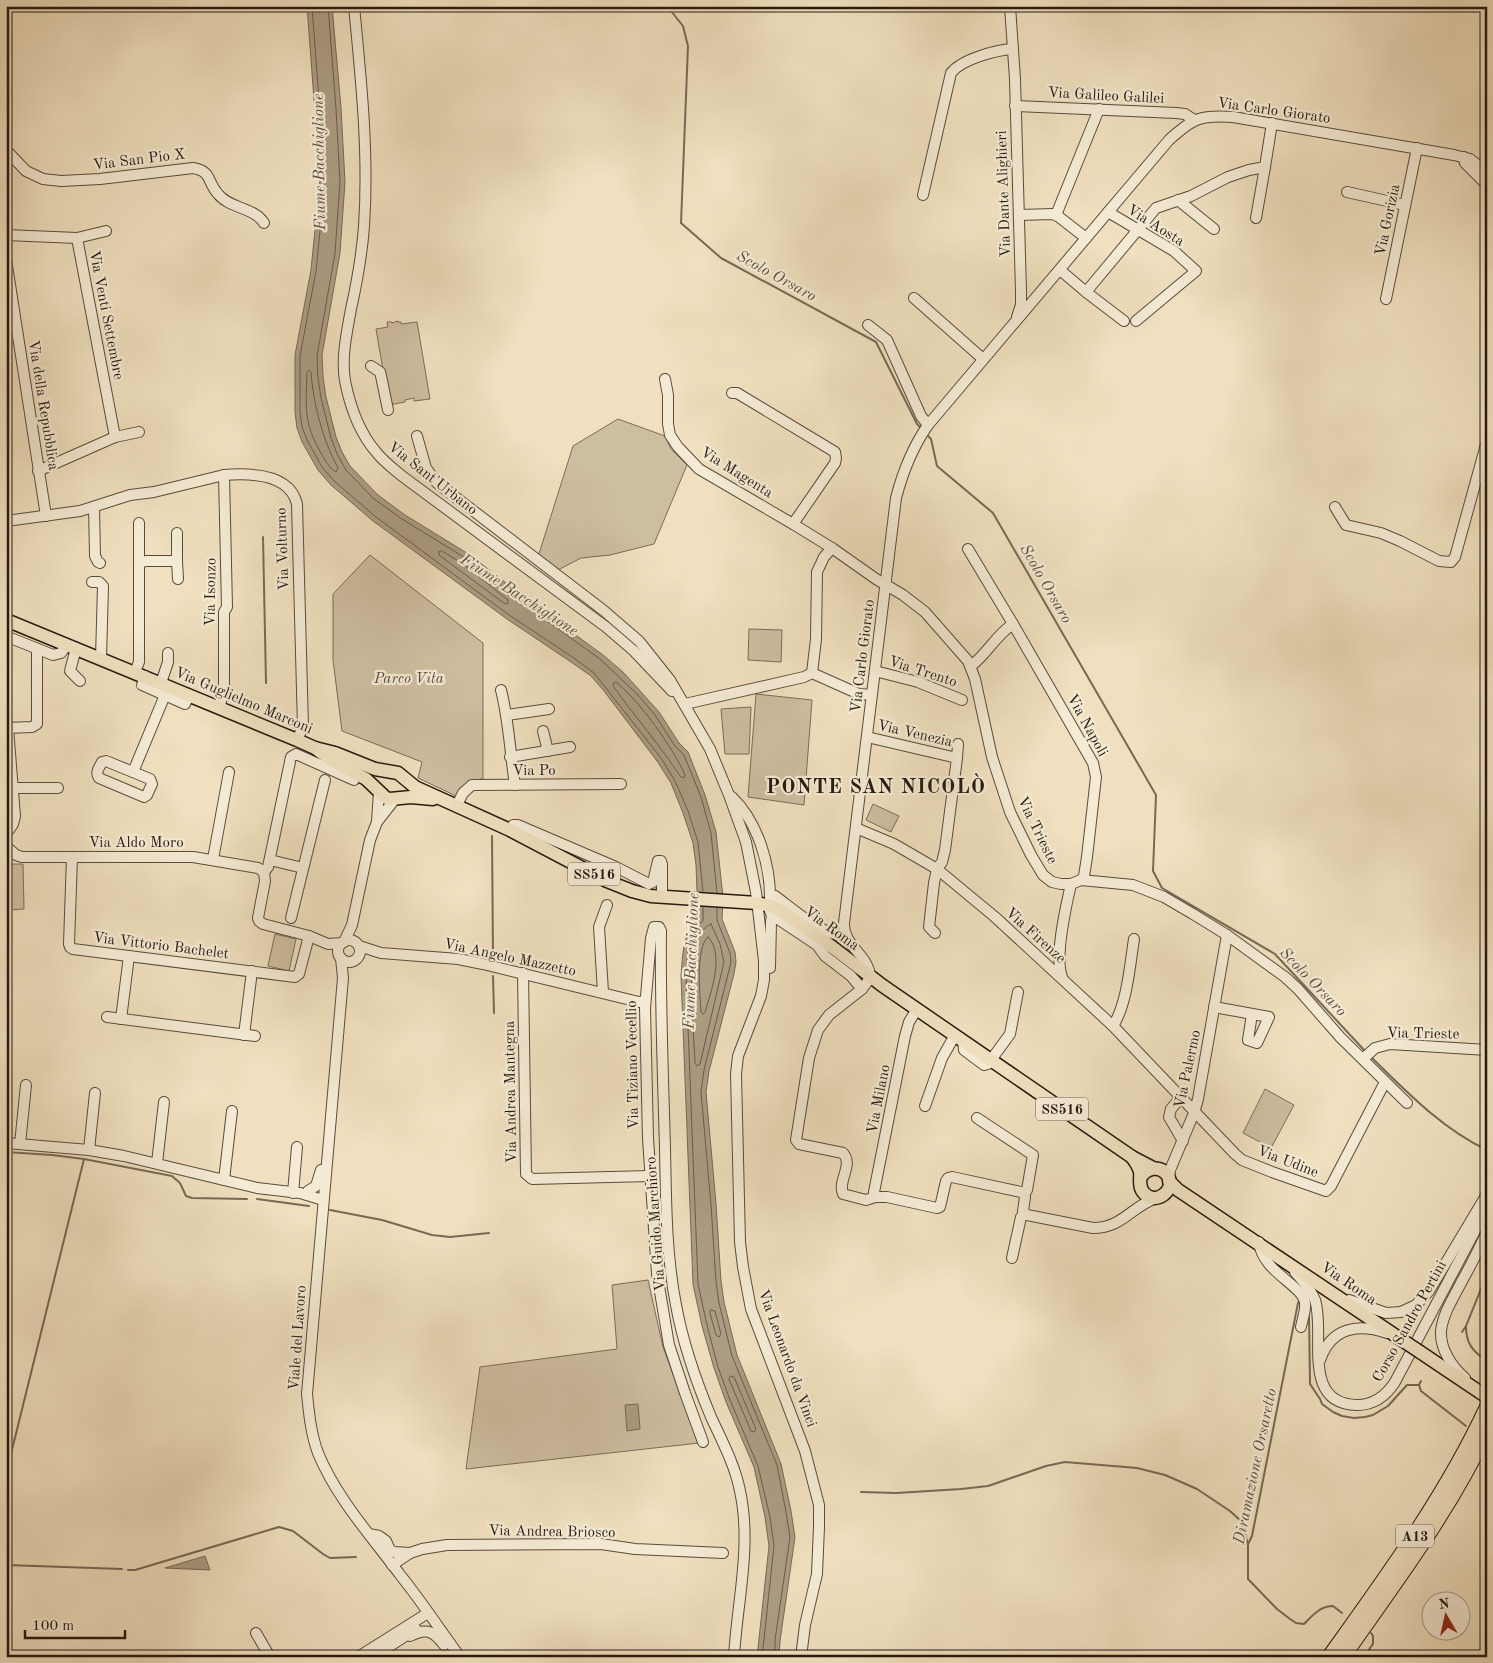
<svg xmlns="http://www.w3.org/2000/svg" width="1493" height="1663" font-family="'Old Standard TT',serif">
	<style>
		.green { fill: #cebea1; stroke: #7a6c59 }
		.water { fill: #ac9d84; stroke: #776956 }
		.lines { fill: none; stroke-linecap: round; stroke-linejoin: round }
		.shore { stroke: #6a5c4a; stroke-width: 1 }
		.stream { stroke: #776956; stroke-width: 2 }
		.minor-casing { stroke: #594c3c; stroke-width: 12 }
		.major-casing { stroke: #271a11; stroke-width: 15 }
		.highway-casing { stroke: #271a11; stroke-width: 16 }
		.minor { stroke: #f5ebd5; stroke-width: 10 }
		.major { stroke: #f0e0bf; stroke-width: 12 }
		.highway { stroke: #f0e0bf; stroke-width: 14 }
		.major-bridge-casing { stroke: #271a11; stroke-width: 15; stroke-linecap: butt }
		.major-bridge { stroke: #f0e0bf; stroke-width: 12 }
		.labels { text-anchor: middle; stroke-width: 4.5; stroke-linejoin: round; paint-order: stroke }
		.shield { fill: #f5ebd5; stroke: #65594c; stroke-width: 1 }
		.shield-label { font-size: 14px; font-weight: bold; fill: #271a11 }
		.street-label { font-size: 15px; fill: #271a11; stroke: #f5ebd5 }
		.park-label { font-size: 15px; font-style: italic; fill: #594b3c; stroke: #f5ebd5 }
		.water-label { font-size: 16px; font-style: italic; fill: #5c4e3f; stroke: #f5ebd5 }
		.district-label { font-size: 20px; font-weight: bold; letter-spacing: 1px; fill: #271a11; stroke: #f5ebd5 }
	</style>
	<rect width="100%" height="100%" fill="#f0e0bf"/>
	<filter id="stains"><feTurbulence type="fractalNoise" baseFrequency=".004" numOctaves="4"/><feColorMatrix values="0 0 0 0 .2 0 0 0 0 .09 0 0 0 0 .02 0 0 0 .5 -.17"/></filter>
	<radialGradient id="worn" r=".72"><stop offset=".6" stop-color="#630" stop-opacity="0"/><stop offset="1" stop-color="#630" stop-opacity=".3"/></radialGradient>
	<g class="green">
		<polygon points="398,321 398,322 401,322 401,324 417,322 430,399 414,401 414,398 405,400 405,402 389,405 376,329 388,327 387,322 392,322 392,323"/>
		<polygon points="618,419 665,436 671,449 687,465 654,544 610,555 581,558 556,571 538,557 573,446"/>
		<polygon points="370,555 483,643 483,779 472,780 456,796 418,778 422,762 342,731 333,660 333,594"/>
		<polygon points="749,629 782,630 781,662 748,660"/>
		<polygon points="756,694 812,700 804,805 748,797"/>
		<polygon points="751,707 749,754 725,754 721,709"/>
		<polygon points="873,804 899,816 891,832 866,820"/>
		<polygon points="7,864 23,864 24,909 9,910"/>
		<polygon points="275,934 296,939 289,971 268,966"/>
		<polygon points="1265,1089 1294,1105 1271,1148 1243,1133"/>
		<polygon points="648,1280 663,1347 699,1443 466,1469 480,1367 617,1349 612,1285"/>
	</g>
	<g class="water">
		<path d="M 307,6 L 332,6 L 341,108 L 345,182 L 340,253 L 322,355 L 323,377 L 326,397 L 336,437 L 342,452 L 350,466 L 378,495 L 405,515 L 470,555 L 525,598 L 603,655 L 623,672 L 659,712 L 679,743 L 688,752 L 705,795 L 716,832 L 723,897 L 722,919 L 735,952 L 736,962 L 734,974 L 709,1071 L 706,1092 L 716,1204 L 721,1281 L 724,1302 L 737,1355 L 781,1464 L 791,1511 L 795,1537 L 780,1641 L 779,1657 L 757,1657 L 769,1546 L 765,1517 L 754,1467 L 726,1402 L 714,1368 L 702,1326 L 693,1284 L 681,976 C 683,955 682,934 698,919 L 696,865 L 693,843 L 683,813 L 671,783 L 657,761 L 604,691 L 591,676 L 571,662 L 507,619 L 373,521 L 331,485 L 318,470 L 302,442 L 297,428 L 295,412 L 295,355 L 311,270 L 320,180 Z"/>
		<polygon points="638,1404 640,1429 627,1431 625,1405"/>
		<polygon points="205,1556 210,1570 165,1568"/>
	</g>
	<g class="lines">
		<g class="shore">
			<polyline points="312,6 325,180 316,271 300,356 300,412 302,427 307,440 322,467 334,481 376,517 509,615 574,658 594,673 661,758 675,781 688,811 698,842 703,892"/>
			<polyline points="328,6 336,109 340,182 335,253 317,356 318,378 321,398 331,438 337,454 346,470 374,499 402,519 467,559 522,603 600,659 637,694 655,715 675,746 684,755 701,797 711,833 717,893"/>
			<path d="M 309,370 L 311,372 C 313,403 323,441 338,468 L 336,472 C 329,468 325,460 321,453 C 303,422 306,407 307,373 Z"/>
			<polygon points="442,551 463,564 508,600 508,603 505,604 439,555 439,552"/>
			<path d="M 616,682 C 639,700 674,749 685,775 L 684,778 L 681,777 C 660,745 635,717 613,686 L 614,683 Z"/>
			<polyline points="703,907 703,921 695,929 691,937 688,948 686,976 698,1284 707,1325 718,1367 730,1400 758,1466 770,1517 774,1546 762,1657"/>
			<polyline points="717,908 717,920 730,953 731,962 704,1070 701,1092 711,1205 716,1282 719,1303 732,1356 777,1465 786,1512 790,1537 775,1640 775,1657"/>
			<path d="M 711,924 L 720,944 L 724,962 L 700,1064 L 697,1066 L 695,1063 C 694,1032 686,964 698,937 C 700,932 706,926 711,924 Z"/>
			<path d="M 708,937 C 725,954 711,992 705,1012 L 703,1014 L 701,1012 C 700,996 695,948 708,937 Z"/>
			<polygon points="711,1310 715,1311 721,1334 719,1337 716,1335 710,1313"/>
			<polygon points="731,1376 734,1377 756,1429 754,1432 751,1431 729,1379"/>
		</g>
		<g class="stream">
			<polyline points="667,6 683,26 688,46 681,223 721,258 876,342 917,424 921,428"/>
			<polyline points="926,434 931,439 937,466 993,513 1156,795 1153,871 1162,888 1275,954 1365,1051"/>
			<polyline points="263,537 266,683"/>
			<polyline points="492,836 493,957"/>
			<polyline points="493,976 494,1013"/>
			<path d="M 1370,1056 C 1406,1091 1441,1128 1487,1150"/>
			<polyline points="6,1152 52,1155 84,1159 172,1176 180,1183 186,1196 192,1198 247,1199"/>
			<polyline points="257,1199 309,1206"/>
			<polyline points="330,1210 382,1220 432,1235 450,1237 489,1233"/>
			<path d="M 1300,1300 L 1298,1303 L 1252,1536 L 1248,1544 L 1248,1579 L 1277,1609 L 1290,1619 L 1296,1623 L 1304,1624 C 1313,1615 1320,1606 1333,1606 L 1342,1613"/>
			<polyline points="1309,1313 1310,1384 1320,1399 1322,1404 1333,1412 1342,1416 1354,1418 1365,1417 1373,1415 1388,1406 1407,1385 1419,1385"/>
			<path d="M 1466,1326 C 1466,1343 1472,1351 1487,1361"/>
			<polyline points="1462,1332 1466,1326 1487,1274"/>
			<polyline points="1421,1381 1419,1385 1421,1391 1466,1426"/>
			<polyline points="6,1474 84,1159"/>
			<polyline points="861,1492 896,1493 961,1489 988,1486 1046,1466 1065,1462 1137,1468 1165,1475 1197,1489 1230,1511 1241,1521 1248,1544"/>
			<polyline points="6,1565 122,1569"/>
			<polyline points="128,1570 135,1570 279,1527 293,1531 323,1554 330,1558 356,1557"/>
			<polyline points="1366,1657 1370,1648 1373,1644 1373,1636 1371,1633"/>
		</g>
		<defs>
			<g id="minor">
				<path d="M 354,6 C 361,79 369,153 364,226 C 362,254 357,282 351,309 C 347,332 341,357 345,381 C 350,406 360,434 377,453 C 384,462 394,469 402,476 L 606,627 L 634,651 L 672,691"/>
				<polyline points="1010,6 1015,79 1021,291 1021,305 1017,317"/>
				<polyline points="1015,106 1176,113 1185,114 1194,120"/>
				<path d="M 6,150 L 26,171 L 43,179 L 61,181 L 100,179 L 193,168 C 212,171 207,182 218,194 C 230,209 254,207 264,223"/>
				<polyline points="1464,157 1465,163 1487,185"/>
				<polyline points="1347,192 1405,205"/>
				<path d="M 923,195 L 951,73 C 962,59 996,50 1013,49"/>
				<polyline points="1178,200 1214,229"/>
				<polyline points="1108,212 1174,251 1196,271 1136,321"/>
				<polyline points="1019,215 1053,214 1059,217 1086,238"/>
				<polyline points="1056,215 1099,109"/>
				<polyline points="1256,218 1265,167"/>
				<polyline points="6,235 77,238 106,231"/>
				<polyline points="6,259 46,516"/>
				<polyline points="1060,270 1086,292 1156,208 1191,196 1228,177 1249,170 1265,167 1272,123"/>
				<polyline points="1086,292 1124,321"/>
				<polyline points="914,298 983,359"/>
				<polyline points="1386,299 1417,148"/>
				<polyline points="868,325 887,340 921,416 928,425"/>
				<polyline points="371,366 380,372 381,376 388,410"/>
				<polyline points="665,379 668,395 668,424 670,435 678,447 699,469 793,524 832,548 876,579 903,595 925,612 968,661 975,679 992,757 1010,812 1031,855 1043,875 1052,882 1061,884 1071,884 1081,880 1133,885 1164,897 1193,914 1227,935 1285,977 1298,989 1340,1037 1407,1103"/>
				<polyline points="732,393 737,393 835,452 836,458 835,463 793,524"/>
				<polyline points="417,436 426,468 437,483 603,610 639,641 670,680 710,749 729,795 746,842 756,892 764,961 764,980 761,996 738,1056 736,1074 740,1242 743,1267 751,1309 805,1451 819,1505 819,1527 817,1574 805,1625 801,1657"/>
				<polyline points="115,437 139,432"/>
				<polyline points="38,471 115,437 77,238"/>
				<polyline points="94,507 95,556 98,562 100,563"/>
				<polyline points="1335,507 1346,525 1381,533 1400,541 1439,561 1451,562 1455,557 1487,441"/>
				<path d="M 6,521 L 80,511 L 130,495 L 154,492 L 224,475 C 249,473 290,473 297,504 L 303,727 L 297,740"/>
				<polyline points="968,549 1013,624"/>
				<polyline points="177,561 178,579"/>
				<polyline points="139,562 147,561 177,561 177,533"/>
				<polyline points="92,582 99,582 103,586 101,658"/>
				<polyline points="6,633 8,637 53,655 61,653 67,645"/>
				<polyline points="76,648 70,671 80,681"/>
				<path d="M 971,666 C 987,654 996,635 1013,624 L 1093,763 L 1096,777 L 1087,857 L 1084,876 L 1081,880"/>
				<polyline points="875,671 918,682 962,700"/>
				<polyline points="135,672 139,662 139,523"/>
				<polyline points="812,673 816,639 817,572 824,557 832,548"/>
				<polyline points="145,676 142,685 185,704 189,695"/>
				<polyline points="161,683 168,662 168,653"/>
				<path d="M 501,690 C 509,721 510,753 515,785"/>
				<polyline points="685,704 804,677 812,673 859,694 872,695"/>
				<polyline points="219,708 224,691 224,612 227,607 224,475"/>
				<polyline points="507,715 549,709"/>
				<polyline points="6,728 32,727 37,724 37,649"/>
				<polyline points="543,731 548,751"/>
				<polyline points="867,737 957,758 945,850 942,862 937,869 934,883 929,927 935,933"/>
				<polyline points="510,757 570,747"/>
				<polyline points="957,758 958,744"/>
				<path d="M 106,761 L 150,779 L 152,784 L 147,795 L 144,797 L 99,778 C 95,772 99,768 102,762 Z"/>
				<polyline points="133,772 165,695"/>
				<polyline points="13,788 58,788"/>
				<path d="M 732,797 C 758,822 771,866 770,902"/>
				<polyline points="457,805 463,793 472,785 621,784"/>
				<polyline points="377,821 379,792"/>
				<polyline points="856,828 894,844 937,869 995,917 1113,1026 1235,1154 1242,1160 1272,1172 1326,1191 1331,1186 1385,1082"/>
				<polyline points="510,830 513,825 518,825 616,867 649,884 653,882 658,861 661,861"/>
				<polyline points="7,833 13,824 15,816 8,728"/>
				<polyline points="8,848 16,855 22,857 193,857 258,868 264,872"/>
				<polyline points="72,857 69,944 70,947 73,949 295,977 299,974 309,936"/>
				<polyline points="213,859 229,772"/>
				<polyline points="270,860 303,868"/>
				<polyline points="662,864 662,897"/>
				<path d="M 770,895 L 775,896 C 792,908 824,938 846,935"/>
				<polyline points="770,911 772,915 817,945 825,956 851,976 862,989"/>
				<polyline points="291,918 325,780"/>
				<circle cx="349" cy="951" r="11"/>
				<polyline points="344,942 352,925 370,840 377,822 395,799"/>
				<polyline points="342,943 328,944 309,936 263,924 259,921 258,918 265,881 264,872 268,867 291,757 296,754 354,780"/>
				<polyline points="359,946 381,953 458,959 483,964 639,1002 645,1001"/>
				<path d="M 341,958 L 343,978 L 307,1394 C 309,1414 311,1434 318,1453 C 337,1499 372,1537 401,1576 C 422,1602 440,1630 460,1657"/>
				<polyline points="770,968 771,922 772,915"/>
				<polyline points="523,973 526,1174 532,1179 650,1176"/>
				<path d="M 870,976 C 868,954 843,946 844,923 L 896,498 C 903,471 912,448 928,425 L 1169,140 C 1193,118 1200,115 1233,117 L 1454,155 L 1470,159 L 1487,172"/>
				<path d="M 871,977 L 862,989 L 829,1015 L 818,1030 L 809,1058 L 796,1140 L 799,1144 L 843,1153 C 854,1165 837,1181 843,1194 L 866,1200 L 875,1197 L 887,1197 L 937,1208 L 940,1207 L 946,1181 L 948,1178 L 952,1177 L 1021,1192 L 1024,1194 L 1025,1197 L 1023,1211 L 1027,1215 L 1093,1228 C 1122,1228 1131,1207 1156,1198"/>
				<path d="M 1062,977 C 1054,957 1066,906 1071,884"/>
				<polyline points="603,992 599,927 607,905"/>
				<polyline points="1214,1007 1269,1017 1257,1043 1248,1040 1252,1014"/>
				<polyline points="107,1017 255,1036"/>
				<polyline points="121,1019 129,956"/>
				<path d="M 1113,1026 C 1127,1004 1130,965 1134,939"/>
				<polyline points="244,1035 252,971"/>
				<polyline points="963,1041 964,1050 984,1065 988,1064 1010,1034 1018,992"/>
				<polyline points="1363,1059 1375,1048 1390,1044 1487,1050"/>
				<polyline points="1180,1098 1171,1109 1169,1117 1183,1141"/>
				<polyline points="925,1106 942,1058 955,1035"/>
				<polyline points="977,1118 1033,1155 1027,1190 1024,1194"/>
				<polyline points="6,1143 89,1150 124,1156 257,1188 300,1193 323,1200"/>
				<polyline points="20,1144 26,1085"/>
				<polyline points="89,1150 95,1093"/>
				<polyline points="157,1163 164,1102"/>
				<polyline points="1169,1179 1170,1170 1194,1113 1198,1099 1227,935"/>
				<polyline points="224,1180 232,1111"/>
				<polyline points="308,1191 316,1186 321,1170"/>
				<polyline points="293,1193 297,1147"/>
				<polyline points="875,1197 874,1192 905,1036 909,1022 917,1009"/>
				<path d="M 1259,1242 C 1262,1272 1303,1285 1305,1303 C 1306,1311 1302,1320 1301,1327"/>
				<polyline points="1012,1258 1021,1217 1024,1213"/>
				<path d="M 1295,1272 C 1302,1280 1311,1289 1315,1300 C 1326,1333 1300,1404 1357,1405 C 1373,1405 1386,1396 1395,1382 L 1487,1208"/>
				<polyline points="1349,1300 1386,1313 1401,1312 1416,1305 1429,1291 1487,1194"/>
				<path d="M 1320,1360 C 1331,1328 1357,1323 1387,1333"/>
				<path d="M 1465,1378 C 1452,1367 1440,1349 1441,1331 C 1443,1313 1454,1297 1462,1281 C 1471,1265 1479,1249 1487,1232"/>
				<path d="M 703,1442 L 685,1393 L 669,1345 L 657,1274 L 648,1138 L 645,1008 L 651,938 L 654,927 L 659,927 L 661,931 C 660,1003 663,1075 665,1147 C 666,1200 666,1254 676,1305 C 683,1344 696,1381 711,1417 C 722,1441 735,1465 740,1491 C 752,1546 737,1602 734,1657"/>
				<polyline points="369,1534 379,1536 386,1541 390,1550 394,1552 410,1553"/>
				<polyline points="392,1565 410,1553 422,1549 447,1545 601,1544 635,1549 723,1553"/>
				<polyline points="256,1633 270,1657"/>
				<path d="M 410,1636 C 426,1628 433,1630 444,1645"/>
				<polyline points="358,1657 428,1613"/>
				<polyline points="373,1657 416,1629"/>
			</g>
			<g id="major">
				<polyline points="6,620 297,740 315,748 331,760 366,779 386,798 390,799 411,797 433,799"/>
				<polyline points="315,748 335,753 375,769 398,773 415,787 510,830 607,881 632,891 651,896 757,903 774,907 787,915 819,937 883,986 1132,1157 1153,1168"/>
				<path d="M 1132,1157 C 1135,1161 1138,1166 1140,1171 C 1141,1179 1138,1187 1144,1193 C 1155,1206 1176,1191 1168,1176 C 1160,1164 1145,1168 1140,1179"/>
				<polyline points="1169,1181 1178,1190 1402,1340"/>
				<polyline points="1420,1352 1487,1397"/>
			</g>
			<g id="highway">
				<path d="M 1329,1657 C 1387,1576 1445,1497 1487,1407"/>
				<path d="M 1343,1657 C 1394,1584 1449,1512 1487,1431"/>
			</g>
		</defs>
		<use href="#minor" class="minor-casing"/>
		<use href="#major" class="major-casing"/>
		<use href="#highway" class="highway-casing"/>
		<use href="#minor" class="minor"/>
		<use href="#major" class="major"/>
		<use href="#highway" class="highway"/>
		<defs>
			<polyline id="major-bridge" points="1402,1340 1420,1352"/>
		</defs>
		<use href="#major-bridge" class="major-bridge-casing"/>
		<use href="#major-bridge" class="major-bridge"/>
	</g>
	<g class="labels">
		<g class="shield">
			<rect x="568" y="862.5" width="52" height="23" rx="4"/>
			<rect x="1036" y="1097.5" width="52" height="23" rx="4"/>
			<rect x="1396" y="1524.5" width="38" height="23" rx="4"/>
		</g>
		<g class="shield-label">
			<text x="594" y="879">SS516</text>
			<text x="1062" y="1114">SS516</text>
			<text x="1415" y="1541">A13</text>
		</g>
		<g class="street-label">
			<text transform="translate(1106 95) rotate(3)" y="5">Via Galileo Galilei</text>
			<text transform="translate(1274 110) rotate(8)" y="5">Via Carlo Giorato</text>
			<text transform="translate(139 159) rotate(-7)" y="5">Via San Pio X</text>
			<text transform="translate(1003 194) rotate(-92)" y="5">Via Dante Alighieri</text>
			<text transform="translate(1387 220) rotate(-78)" y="5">Via Gorizia</text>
			<text transform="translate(1156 225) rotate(32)" y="5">Via Aosta</text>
			<text transform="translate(107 315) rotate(79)" y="5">Via Venti Settembre</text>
			<text transform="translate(44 405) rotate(81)" y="5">Via della Repubblica</text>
			<text transform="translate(737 472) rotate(32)" y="5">Via Magenta</text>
			<text transform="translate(433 478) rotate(38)" y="5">Via Sant'Urbano</text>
			<text transform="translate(282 549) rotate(-92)" y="5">Via Volturno</text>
			<text transform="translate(210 592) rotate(-89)" y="5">Via Isonzo</text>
			<text transform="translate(862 656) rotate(-83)" y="5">Via Carlo Giorato</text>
			<text transform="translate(923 671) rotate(18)" y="5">Via Trento</text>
			<text transform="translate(244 700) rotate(23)" y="5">Via Guglielmo Marconi</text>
			<text transform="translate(1088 725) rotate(61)" y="5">Via Napoli</text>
			<text transform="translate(915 733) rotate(13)" y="5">Via Venezia</text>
			<text x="534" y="775">Via Po</text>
			<text transform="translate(1038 830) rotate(64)" y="5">Via Trieste</text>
			<text x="136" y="847">Via Aldo Moro</text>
			<text transform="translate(832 928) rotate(36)" y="5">Via Roma</text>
			<text transform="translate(1036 935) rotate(42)" y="5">Via Firenze</text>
			<text transform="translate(161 945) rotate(7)" y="5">Via Vittorio Bachelet</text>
			<text transform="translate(510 957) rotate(12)" y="5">Via Angelo Mazzetto</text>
			<text transform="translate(1423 1033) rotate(1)" y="5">Via Trieste</text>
			<text transform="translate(632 1065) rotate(-91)" y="5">Via Tiziano Vecellio</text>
			<text transform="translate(1187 1069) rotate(-78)" y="5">Via Palermo</text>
			<text transform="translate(510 1092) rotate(-91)" y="5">Via Andrea Mantegna</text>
			<text transform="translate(878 1099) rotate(-79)" y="5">Via Milano</text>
			<text transform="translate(1288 1161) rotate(21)" y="5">Via Udine</text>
			<text transform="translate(655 1224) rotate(-94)" y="5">Via Guido Marchioro</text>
			<text transform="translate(1349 1283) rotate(34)" y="5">Via Roma</text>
			<text transform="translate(1409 1321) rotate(-61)" y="5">Corso Sandro Pertini</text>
			<text transform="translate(297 1338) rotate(-86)" y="5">Viale del Lavoro</text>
			<text transform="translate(788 1358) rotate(70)" y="5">Via Leonardo da Vinci</text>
			<text transform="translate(552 1531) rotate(1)" y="5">Via Andrea Briosco</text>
		</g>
		<g class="park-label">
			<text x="409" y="683">Parco Vita</text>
		</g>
		<g class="water-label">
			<text transform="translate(318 162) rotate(-91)" y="6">Fiume Bacchiglione</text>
			<text transform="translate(777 275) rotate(29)" y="6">Scolo Orsaro</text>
			<text transform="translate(1047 583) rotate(60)" y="6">Scolo Orsaro</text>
			<text transform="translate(520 594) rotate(33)" y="6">Fiume Bacchiglione</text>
			<text transform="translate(690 961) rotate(-88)" y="6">Fiume Bacchiglione</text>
			<text transform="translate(1314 981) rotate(46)" y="6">Scolo Orsaro</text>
			<text transform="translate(1254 1466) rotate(-78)" y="6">Diramazione Orsaretto</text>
		</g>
		<g class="district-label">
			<text x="876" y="793">PONTE SAN NICOLÒ</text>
		</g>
	</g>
	<rect width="1493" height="1663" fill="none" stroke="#f0e0bf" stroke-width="25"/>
	<rect x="8" y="8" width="1478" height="1648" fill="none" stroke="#271a11" stroke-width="2.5"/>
	<rect x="12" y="12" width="1468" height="1638" fill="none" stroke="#271a11"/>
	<g transform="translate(1446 1616) rotate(351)"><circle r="24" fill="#f5ebd5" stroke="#a39787"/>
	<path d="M0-4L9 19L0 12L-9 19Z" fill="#8f2418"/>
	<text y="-8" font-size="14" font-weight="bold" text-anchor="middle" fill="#271a11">N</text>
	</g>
	<path d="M25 1630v8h100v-8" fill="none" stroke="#271a11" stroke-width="2.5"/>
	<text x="32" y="1630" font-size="15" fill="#271a11" stroke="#f5ebd5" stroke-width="4" paint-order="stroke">100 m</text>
	<rect width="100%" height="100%" filter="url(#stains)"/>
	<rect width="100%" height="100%" fill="url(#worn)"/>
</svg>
